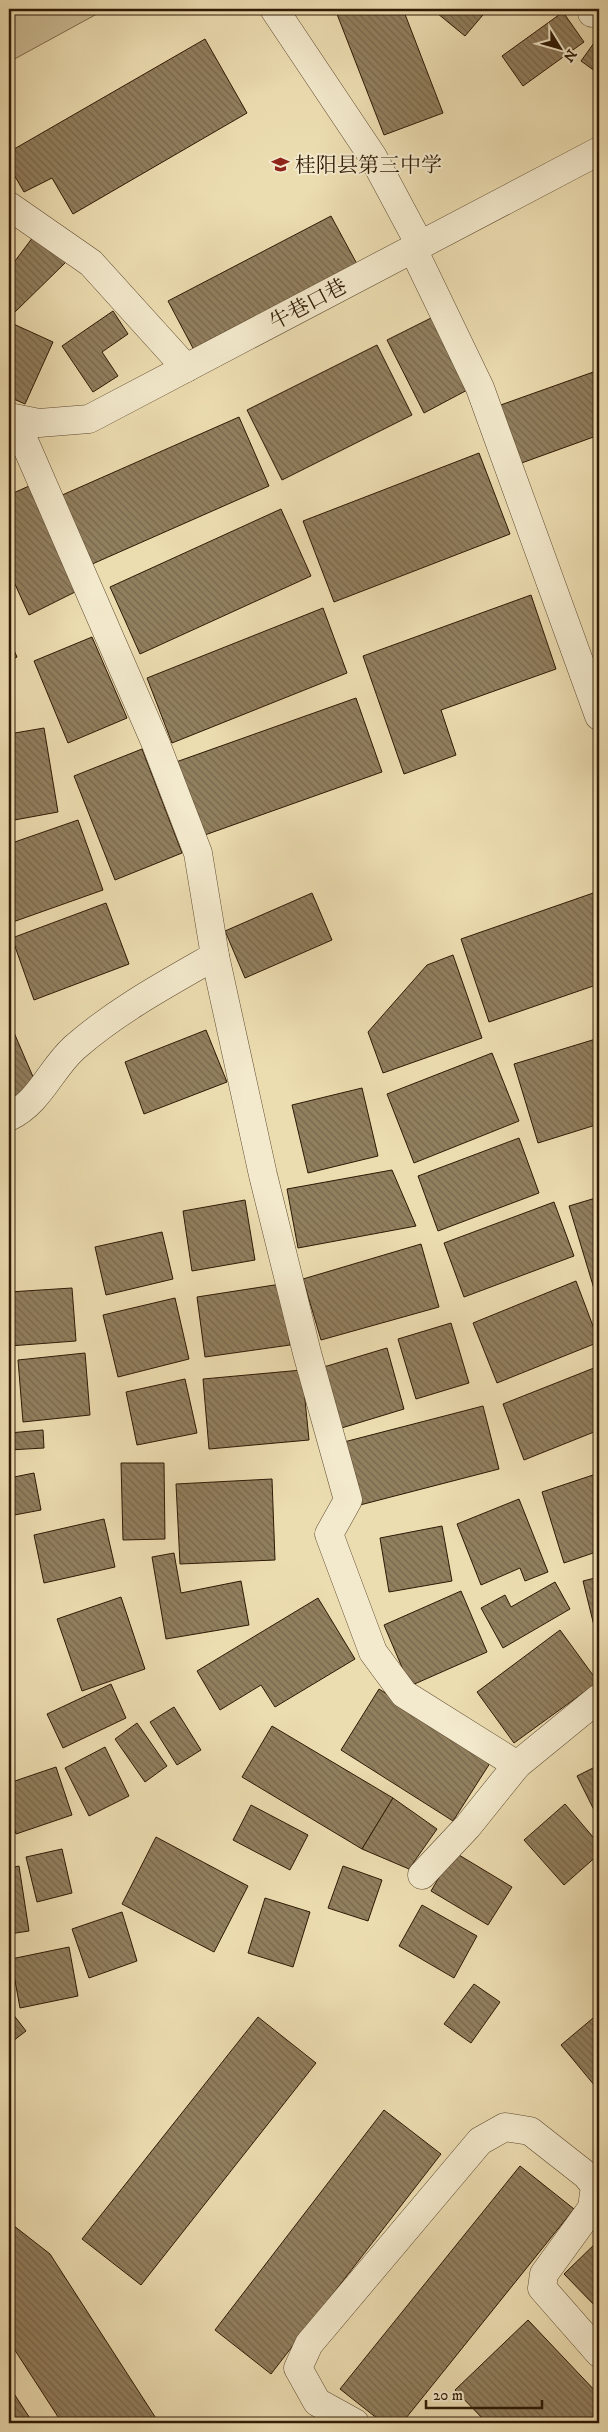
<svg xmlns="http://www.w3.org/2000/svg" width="608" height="2432" font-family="'IM FELL DW Pica','Noto Serif SC',serif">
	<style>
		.park { fill: #ccbc94; stroke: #7e6a4c }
		.building { fill: url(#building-back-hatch); stroke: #2f1905 }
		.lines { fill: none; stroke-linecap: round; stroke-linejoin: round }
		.minor-casing { stroke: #5e4a30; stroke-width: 29 }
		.minor { stroke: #f3e9cc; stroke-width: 28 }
		.labels { text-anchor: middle; stroke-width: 4; stroke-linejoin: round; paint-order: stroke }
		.poi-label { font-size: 21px; fill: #2f1905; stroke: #f3e9cc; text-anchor: start }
		.street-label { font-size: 21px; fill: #2f1905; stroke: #f3e9cc }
	</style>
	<defs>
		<pattern id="building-back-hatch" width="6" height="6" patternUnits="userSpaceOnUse" patternTransform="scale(1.25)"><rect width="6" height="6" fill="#917f5e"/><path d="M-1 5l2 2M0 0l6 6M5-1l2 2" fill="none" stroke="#77674c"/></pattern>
	</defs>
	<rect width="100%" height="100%" fill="#ecddb1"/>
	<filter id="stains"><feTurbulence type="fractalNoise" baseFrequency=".004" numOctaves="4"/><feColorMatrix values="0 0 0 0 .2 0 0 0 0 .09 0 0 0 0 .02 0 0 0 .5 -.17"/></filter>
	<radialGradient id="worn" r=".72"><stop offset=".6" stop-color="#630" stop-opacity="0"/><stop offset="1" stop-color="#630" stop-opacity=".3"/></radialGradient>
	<polygon class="park" points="9,9 106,9 9,62"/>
	<g class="building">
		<polygon points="335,9 403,9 443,113 384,135"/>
		<polygon points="432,9 488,9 465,36"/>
		<polygon points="563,12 584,42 523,86 502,56"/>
		<polygon points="599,36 599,74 581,61"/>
		<polygon points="205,39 247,113 73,214 52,178 24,192 9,166 9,152"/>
		<polygon points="331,216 357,264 194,350 168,301"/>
		<polygon points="33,237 66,262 15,312 9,307 9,269"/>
		<polygon points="113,311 128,334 102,352 118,376 93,392 62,346"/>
		<polygon points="435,316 471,388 424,413 387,340"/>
		<polygon points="9,322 53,342 25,404 9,397"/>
		<polygon points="377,345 412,415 282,480 247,410"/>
		<polygon points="599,370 599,435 516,465 495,407"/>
		<polygon points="239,417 269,486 90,565 60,496"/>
		<polygon points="479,453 510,534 334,602 303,521"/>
		<polygon points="29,486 79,590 29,615 9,571 9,495"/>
		<polygon points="281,509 311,576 140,654 110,587"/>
		<polygon points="531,595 556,669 441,710 456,755 404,774 363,656"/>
		<polygon points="323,608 347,673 172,743 147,678"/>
		<polygon points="92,637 127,718 68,743 34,661"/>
		<polygon points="9,639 17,657 9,661"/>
		<polygon points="356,698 382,772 202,836 176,762"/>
		<polygon points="44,728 58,812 9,821 9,734"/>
		<polygon points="142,749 182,853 115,880 74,776"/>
		<polygon points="78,820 103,890 10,923 9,844"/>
		<polygon points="599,891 599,984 489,1022 461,939"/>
		<polygon points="312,893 332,940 245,978 225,931"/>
		<polygon points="106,903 129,964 34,1000 12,938"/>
		<polygon points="453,955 482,1038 383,1073 368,1032 427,965"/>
		<polygon points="12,1028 37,1086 9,1099 9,1030"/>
		<polygon points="206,1030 227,1082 144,1114 125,1062"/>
		<polygon points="599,1038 599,1124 538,1143 514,1064"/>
		<polygon points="492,1053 519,1121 414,1163 387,1094"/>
		<polygon points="362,1088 378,1156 308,1173 292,1105"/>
		<polygon points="519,1138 539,1193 438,1231 418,1176"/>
		<polygon points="392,1170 416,1226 298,1248 287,1189"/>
		<polygon points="599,1197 599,1290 595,1292 569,1206"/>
		<polygon points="245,1200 255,1260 192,1271 183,1211"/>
		<polygon points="554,1202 574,1256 464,1297 444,1243"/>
		<polygon points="162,1232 173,1279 106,1295 95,1247"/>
		<polygon points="421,1244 439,1307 321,1340 303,1279"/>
		<polygon points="576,1281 599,1342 497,1383 473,1323"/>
		<polygon points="281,1284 290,1345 205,1357 197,1297"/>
		<polygon points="72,1288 76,1341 9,1346 9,1292"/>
		<polygon points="175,1298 189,1359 118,1377 103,1315"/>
		<polygon points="451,1323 469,1383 416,1399 398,1339"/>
		<polygon points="387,1348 404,1409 335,1430 317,1369"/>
		<polygon points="85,1353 90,1415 23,1422 18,1360"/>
		<polygon points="599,1366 599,1430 524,1460 503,1404"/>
		<polygon points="302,1370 309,1440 209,1449 203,1379"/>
		<polygon points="185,1379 197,1433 137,1445 126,1392"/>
		<polygon points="483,1406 499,1469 360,1505 344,1442"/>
		<polygon points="43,1430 44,1448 9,1450 9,1433"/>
		<polygon points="121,1463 164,1463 165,1539 123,1540"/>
		<polygon points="34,1473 41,1510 9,1516 9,1478"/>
		<polygon points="599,1473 599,1551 564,1563 542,1492"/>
		<polygon points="272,1479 275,1560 180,1564 176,1484"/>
		<polygon points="519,1499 548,1572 525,1581 520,1568 481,1585 457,1524"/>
		<polygon points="104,1519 115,1567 44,1583 34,1535"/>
		<polygon points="442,1526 452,1581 389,1592 380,1538"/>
		<polygon points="174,1553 181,1593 241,1581 249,1625 166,1639 152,1557"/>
		<polygon points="599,1577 599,1646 583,1581"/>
		<polygon points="555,1582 570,1609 503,1648 481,1608 505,1595 511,1607"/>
		<polygon points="461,1591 487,1652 410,1686 384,1625"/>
		<polygon points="121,1597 145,1669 82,1691 57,1619"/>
		<polygon points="318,1598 355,1659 275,1707 261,1685 220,1710 197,1671"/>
		<polygon points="560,1630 598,1682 514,1743 477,1692"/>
		<polygon points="111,1684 126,1718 63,1748 47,1714"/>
		<polygon points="379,1689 492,1760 453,1821 341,1750"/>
		<polygon points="174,1707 201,1750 177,1765 150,1722"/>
		<polygon points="137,1723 167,1766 145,1782 115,1739"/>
		<polygon points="272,1726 393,1798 362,1849 242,1777"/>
		<polygon points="105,1747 129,1796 89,1816 65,1768"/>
		<polygon points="599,1765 599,1820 577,1776"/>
		<polygon points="56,1767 72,1815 16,1834 9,1812 9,1783"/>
		<polygon points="393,1798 437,1829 409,1869 362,1849"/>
		<polygon points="565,1804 599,1844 599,1854 564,1885 524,1840"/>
		<polygon points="251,1805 308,1835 290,1870 233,1840"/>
		<polygon points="156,1837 248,1886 214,1952 122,1904"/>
		<polygon points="62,1849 72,1893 37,1902 26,1857"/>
		<polygon points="454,1852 512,1887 488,1925 431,1891"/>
		<polygon points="19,1866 29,1931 9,1934 9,1868"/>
		<polygon points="343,1866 382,1880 368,1921 328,1908"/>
		<polygon points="265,1898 310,1912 293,1967 248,1953"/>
		<polygon points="422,1905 477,1936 454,1978 399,1946"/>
		<polygon points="122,1912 137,1961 89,1978 72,1929"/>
		<polygon points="69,1947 78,1996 20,2008 11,1959"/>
		<polygon points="474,1984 500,2002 471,2043 444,2024"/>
		<polygon points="9,2009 26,2031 9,2044"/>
		<polygon points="599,2013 599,2082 595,2086 561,2045"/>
		<polygon points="258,2017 316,2063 141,2285 82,2239"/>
		<polygon points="384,2110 441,2154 271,2374 215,2330"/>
		<polygon points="520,2166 574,2209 402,2423 383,2423 340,2389"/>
		<polygon points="9,2222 50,2254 159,2423 62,2423 9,2341"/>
		<polygon points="599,2240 599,2310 564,2274"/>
		<polygon points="528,2320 599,2395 599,2423 487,2423 455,2390"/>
		<polygon points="9,2386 33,2423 9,2423"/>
	</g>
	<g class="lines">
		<defs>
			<g id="minor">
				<polyline points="274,9 373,157 420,245"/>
				<polyline points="592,13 595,9"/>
				<polyline points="9,206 91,263 186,368"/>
				<polyline points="413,249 480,388 599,716"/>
				<polyline points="9,417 39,423 89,419 599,151"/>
				<polyline points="21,434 156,744 198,853 215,956 263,1175 307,1353 348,1500 329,1534 373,1652 404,1694 517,1765"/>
				<path d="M 9,1117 C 40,1102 50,1070 74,1048 C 116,1011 166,984 215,956"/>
				<polyline points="422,1875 468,1826 517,1765 599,1698"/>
				<polyline points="355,2423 317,2402 298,2368 309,2344 480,2141 505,2127 530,2131 586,2175 595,2186 592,2208 544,2274 542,2288 599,2353"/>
			</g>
		</defs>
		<use href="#minor" class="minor-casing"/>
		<use href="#minor" class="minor"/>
	</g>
	<defs>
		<symbol id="school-bare" viewBox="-9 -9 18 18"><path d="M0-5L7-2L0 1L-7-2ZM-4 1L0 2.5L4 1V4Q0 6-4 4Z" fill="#8f2418" stroke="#f3e9cc" stroke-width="2.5" paint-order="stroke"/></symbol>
	</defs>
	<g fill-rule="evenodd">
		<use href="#school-bare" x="268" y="152" width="25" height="25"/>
	</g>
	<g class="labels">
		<g class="poi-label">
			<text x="295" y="172">桂阳县第三中学</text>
		</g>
		<g class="street-label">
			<text transform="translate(308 304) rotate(-28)" y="7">牛巷口巷</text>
		</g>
	</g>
	<rect width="608" height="2432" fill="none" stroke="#ecddb1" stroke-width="30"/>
	<rect x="10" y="10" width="588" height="2412" fill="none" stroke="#2f1905" stroke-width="2.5"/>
	<rect x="15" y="15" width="578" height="2402" fill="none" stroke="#2f1905"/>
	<g transform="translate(560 48) rotate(127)" stroke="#f3e9cc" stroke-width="4" paint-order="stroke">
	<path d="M0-4L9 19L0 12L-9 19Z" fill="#2f1905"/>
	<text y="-8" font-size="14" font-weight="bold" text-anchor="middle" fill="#2f1905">N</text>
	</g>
	<path d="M426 2400v8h116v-8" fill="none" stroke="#2f1905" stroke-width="2.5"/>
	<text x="433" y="2400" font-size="15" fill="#2f1905" stroke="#f3e9cc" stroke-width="4" paint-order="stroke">20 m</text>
	<rect width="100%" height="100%" filter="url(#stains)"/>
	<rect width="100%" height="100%" fill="url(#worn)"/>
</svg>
